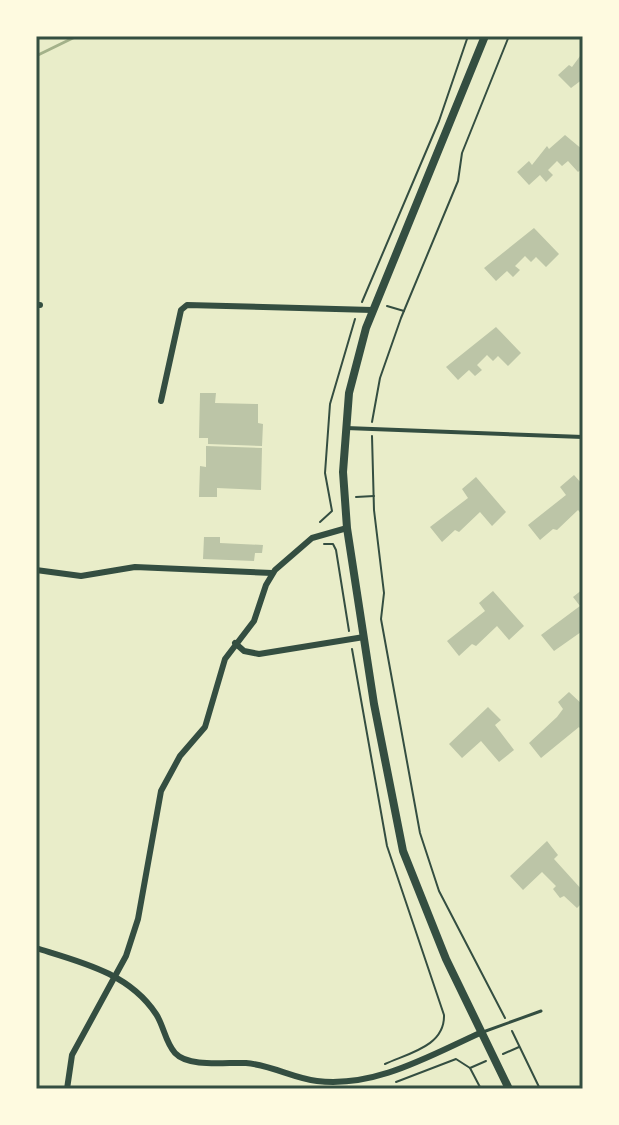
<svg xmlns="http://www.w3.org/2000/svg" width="619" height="1125" font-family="'Exo 2',sans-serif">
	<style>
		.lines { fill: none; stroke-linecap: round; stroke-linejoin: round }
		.stream { stroke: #a3b18a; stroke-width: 3 }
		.building { fill: #bcc5a7 }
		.path { stroke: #344e41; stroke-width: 2 }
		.service { stroke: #344e41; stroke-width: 3 }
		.pedestrian { stroke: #344e41; stroke-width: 4 }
		.minor { stroke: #344e41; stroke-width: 6 }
		.secondary { stroke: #344e41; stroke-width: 8 }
		.neatline { fill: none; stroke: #344e41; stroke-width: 3 }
	</style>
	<rect width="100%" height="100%" fill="#e9edc9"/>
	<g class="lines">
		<polyline class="stream" points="36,56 77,36"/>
	</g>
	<g class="building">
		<polygon points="583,52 583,79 571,88 558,75 569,65 572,67"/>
		<polygon points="565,135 583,150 583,168 578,172 568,161 562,166 557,161 548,170 553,175 546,182 540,175 529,185 517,172 529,161 532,165 547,146 549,149"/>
		<polygon points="534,228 559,254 546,267 536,257 531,262 525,256 515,266 520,270 513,277 507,271 496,281 484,268"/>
		<polygon points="496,327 521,353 508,366 498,356 493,361 487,355 477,365 482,370 475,376 469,370 458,380 446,367"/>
		<polygon points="200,393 216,393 215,403 258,404 258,423 263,424 262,446 208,444 208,438 199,438"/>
		<polygon points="206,446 262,448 261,490 217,488 217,497 199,497 200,466 206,467"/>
		<polygon points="574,475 583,485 583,516 578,510 557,530 553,529 540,540 528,525 566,495 560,487"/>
		<polygon points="476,477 506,512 492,526 480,512 459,532 455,530 442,542 430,527 468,498 462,489"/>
		<polygon points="204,537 220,537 220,543 263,545 262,553 255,553 254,561 203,559"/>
		<polygon points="583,589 581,632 554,651 541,635 580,606 573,597"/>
		<polygon points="493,591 524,626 509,640 497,626 476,646 472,644 459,656 447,641 485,611 479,603"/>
		<polygon points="569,692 583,705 583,732 579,727 541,758 529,743 557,717 563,709 558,702"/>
		<polygon points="488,707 501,720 495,725 514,750 499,762 481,741 462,758 449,744"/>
		<polygon points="547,841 558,855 554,859 583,891 583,902 577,908 564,896 560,898 553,889 556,886 542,872 523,890 510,876"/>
	</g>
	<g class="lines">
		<g class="path">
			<polyline points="362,302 439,121 468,36"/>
			<polyline points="387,306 404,311"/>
			<polyline points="372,422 380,378 401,318 458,181 462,153 509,36"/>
			<polyline points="372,436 374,510 384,593 381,619 420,833 439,891 505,1018"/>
			<polyline points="356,497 374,496"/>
			<polyline points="320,522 332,511 325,473 330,404 355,319"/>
			<polyline points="324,544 333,544 336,550 349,631"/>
			<path d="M 352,649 L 387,846 L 444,1015 C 445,1046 409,1053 385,1064"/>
			<polyline points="512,1031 540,1089"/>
			<polyline points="503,1054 519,1047"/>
			<polyline points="470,1068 486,1061"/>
			<polyline points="396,1082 456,1059 470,1068 481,1089"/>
		</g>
		<polyline class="service" points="483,1032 541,1011"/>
		<polyline class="pedestrian" points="346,428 583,437"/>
		<g class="minor">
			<polyline points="36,305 40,305"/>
			<polyline points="161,401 181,310 187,305 372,310"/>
			<polyline points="36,570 81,576 135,567 272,573"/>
			<polyline points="235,643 244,651 259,654 364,637"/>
			<path d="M 36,948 C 81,962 129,973 156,1014 C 164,1026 165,1042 175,1053 C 189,1068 227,1062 246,1063 C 271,1065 293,1078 317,1081 C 375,1088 429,1056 480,1033"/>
			<polyline points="67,1089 72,1055 126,956 138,919 161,791 180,756 205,727 225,659 254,621 266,585 275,570 312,538 347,528"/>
		</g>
		<polyline class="secondary" points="485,36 366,328 349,393 343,472 347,528 374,704 403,851 446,959 509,1089"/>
	</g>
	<rect width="619" height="1125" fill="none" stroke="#fefae0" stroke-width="76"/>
	<rect x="38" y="38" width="543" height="1049" class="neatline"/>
</svg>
